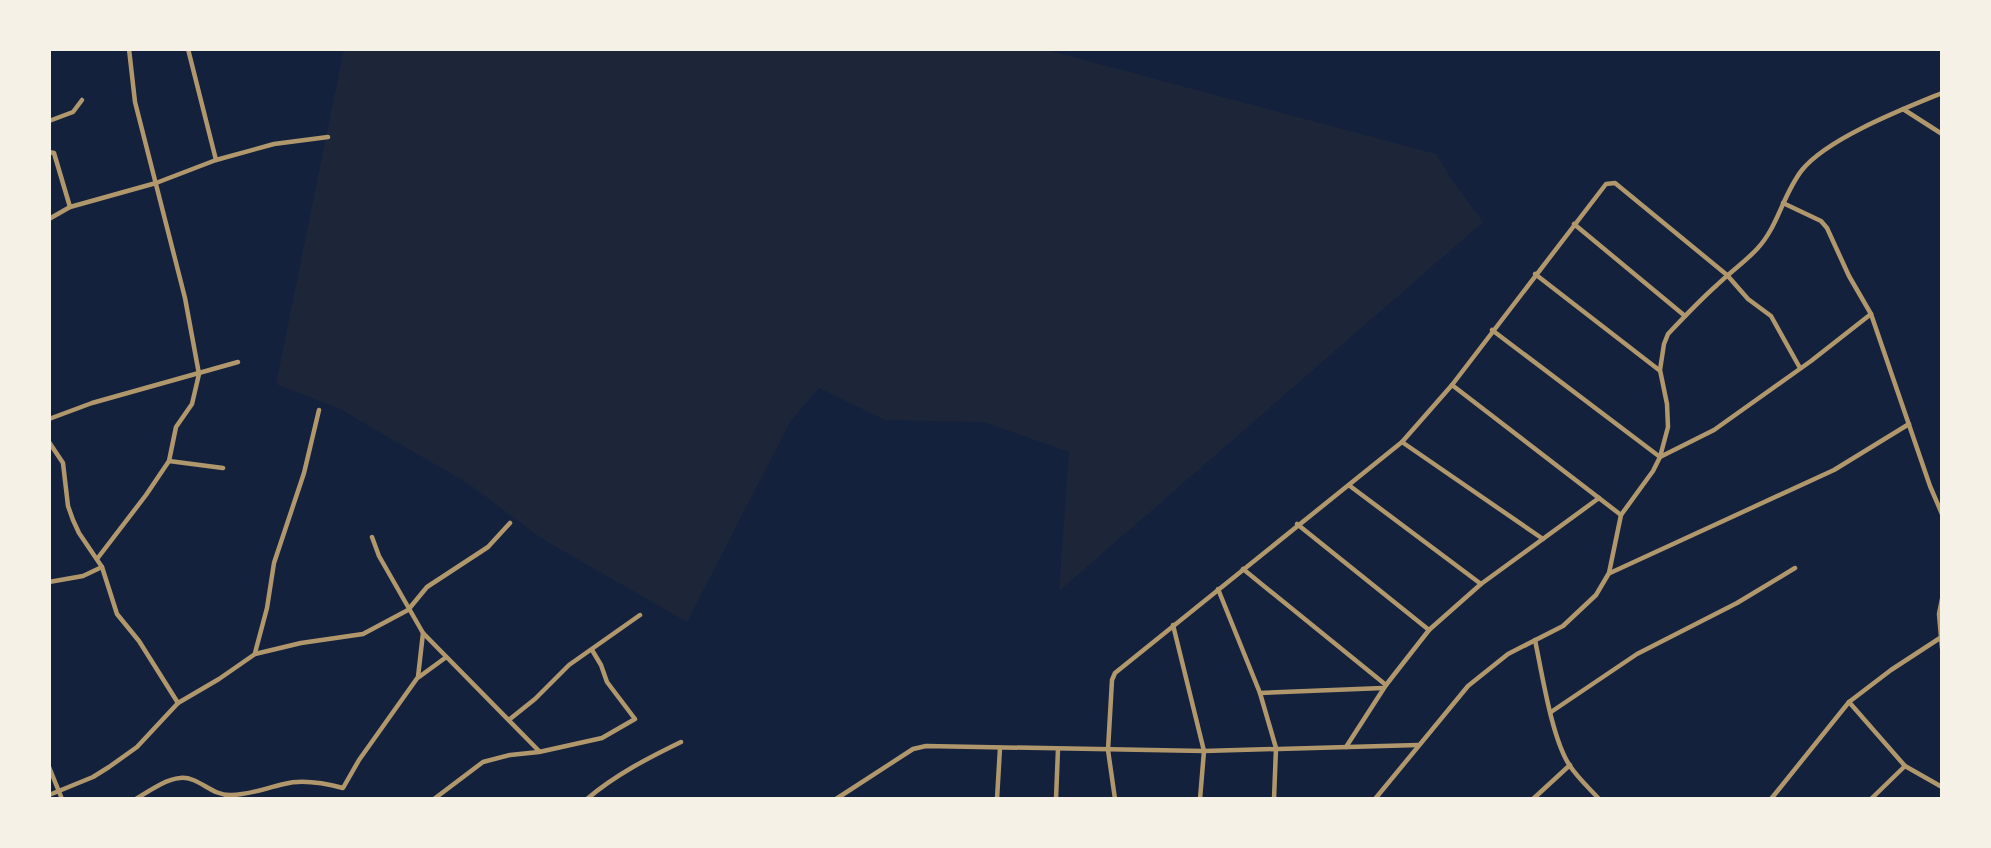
<svg xmlns="http://www.w3.org/2000/svg" width="1991" height="848" font-family="'Nunito Sans',sans-serif">
	<style>
		.green { fill: #1d2539 }
		.lines { fill: none; stroke-linecap: round; stroke-linejoin: round }
		.minor { stroke: #b1986c; stroke-width: 4.5 }
	</style>
	<rect width="100%" height="100%" fill="#14213d"/>
	<polygon class="green" points="344,49 1043,49 1436,154 1452,180 1483,222 1059,591 1069,452 984,422 885,420 819,388 790,422 687,622 541,538 469,484 340,409 276,384"/>
	<g class="lines">
		<g class="minor">
			<polyline points="188,49 216,160"/>
			<polyline points="1903,109 1942,134"/>
			<polyline points="49,121 73,112 82,100"/>
			<polyline points="49,152 54,153 70,207"/>
			<polyline points="1783,203 1821,221 1827,228 1849,276 1871,314 1930,486 1942,514"/>
			<polyline points="49,219 70,207 156,183 216,160 274,144 328,137"/>
			<polyline points="1574,224 1685,316"/>
			<polyline points="1535,274 1659,370"/>
			<polyline points="1492,330 1660,457 1714,430 1811,361 1871,314"/>
			<polyline points="1452,385 1621,515"/>
			<polyline points="49,419 92,403 238,362"/>
			<polyline points="49,442 63,463 68,506 73,520 79,533 102,567 117,614 139,641 178,703"/>
			<polyline points="1402,442 1543,539"/>
			<polyline points="169,461 223,468"/>
			<polyline points="1350,486 1481,584"/>
			<polyline points="1297,524 1429,630"/>
			<polyline points="372,537 379,556 423,633 539,751"/>
			<polyline points="97,559 146,495 169,461 176,427 192,404 199,374 185,298 135,102 129,49"/>
			<polyline points="1243,569 1386,685"/>
			<polyline points="1610,573 1834,470 1909,424"/>
			<polyline points="49,582 83,576 102,567"/>
			<polyline points="1218,589 1260,693 1383,688"/>
			<polyline points="1942,599 1939,614 1942,648"/>
			<polyline points="1173,625 1204,751 1200,799"/>
			<path d="M 1535,640 C 1542,673 1552,740 1570,766 C 1578,778 1589,788 1599,799"/>
			<polyline points="255,653 267,608 274,563 304,473 319,410"/>
			<polyline points="419,677 445,658"/>
			<polyline points="1260,693 1276,748 1274,799"/>
			<polyline points="1849,702 1905,766 1942,787"/>
			<polyline points="1551,712 1637,654 1737,603 1795,568"/>
			<polyline points="510,719 535,699 569,665 640,615"/>
			<polyline points="1346,747 1386,685 1429,630 1481,584 1599,498"/>
			<polyline points="49,767 62,799"/>
			<polyline points="49,795 93,777 109,767 137,747 178,703 219,679 255,654 301,643 363,634 408,610 427,587 488,547 510,523"/>
			<path d="M 136,799 C 149,791 166,779 180,778 C 199,776 211,796 231,795 C 249,795 266,788 284,784 C 303,779 324,783 343,788 L 359,760 L 418,677 L 423,633"/>
			<polyline points="434,799 483,762 510,755 539,752 602,738 635,719 607,682 601,665 592,650"/>
			<path d="M 587,799 C 615,775 648,758 681,742"/>
			<polyline points="836,799 913,749 926,746 1204,751 1418,745"/>
			<polyline points="997,799 1000,748"/>
			<polyline points="1056,799 1058,749"/>
			<polyline points="1115,799 1108,750 1112,680 1115,673 1402,442 1452,385 1606,184 1615,183 1727,275 1748,299 1771,316 1800,368"/>
			<path d="M 1375,799 L 1468,686 L 1508,654 L 1563,626 L 1596,595 L 1609,573 L 1621,515 L 1653,471 L 1660,457 L 1668,427 L 1667,404 L 1660,370 L 1664,344 L 1668,334 C 1684,317 1700,300 1717,285 C 1730,272 1745,262 1757,249 C 1778,227 1783,194 1802,170 C 1828,138 1903,109 1942,93"/>
			<polyline points="1533,799 1570,765"/>
			<polyline points="1771,799 1849,702 1891,670 1940,638"/>
			<polyline points="1871,799 1905,766"/>
		</g>
	</g>
	<rect width="1991" height="848" fill="none" stroke="#f6f1e7" stroke-width="102"/>
</svg>
